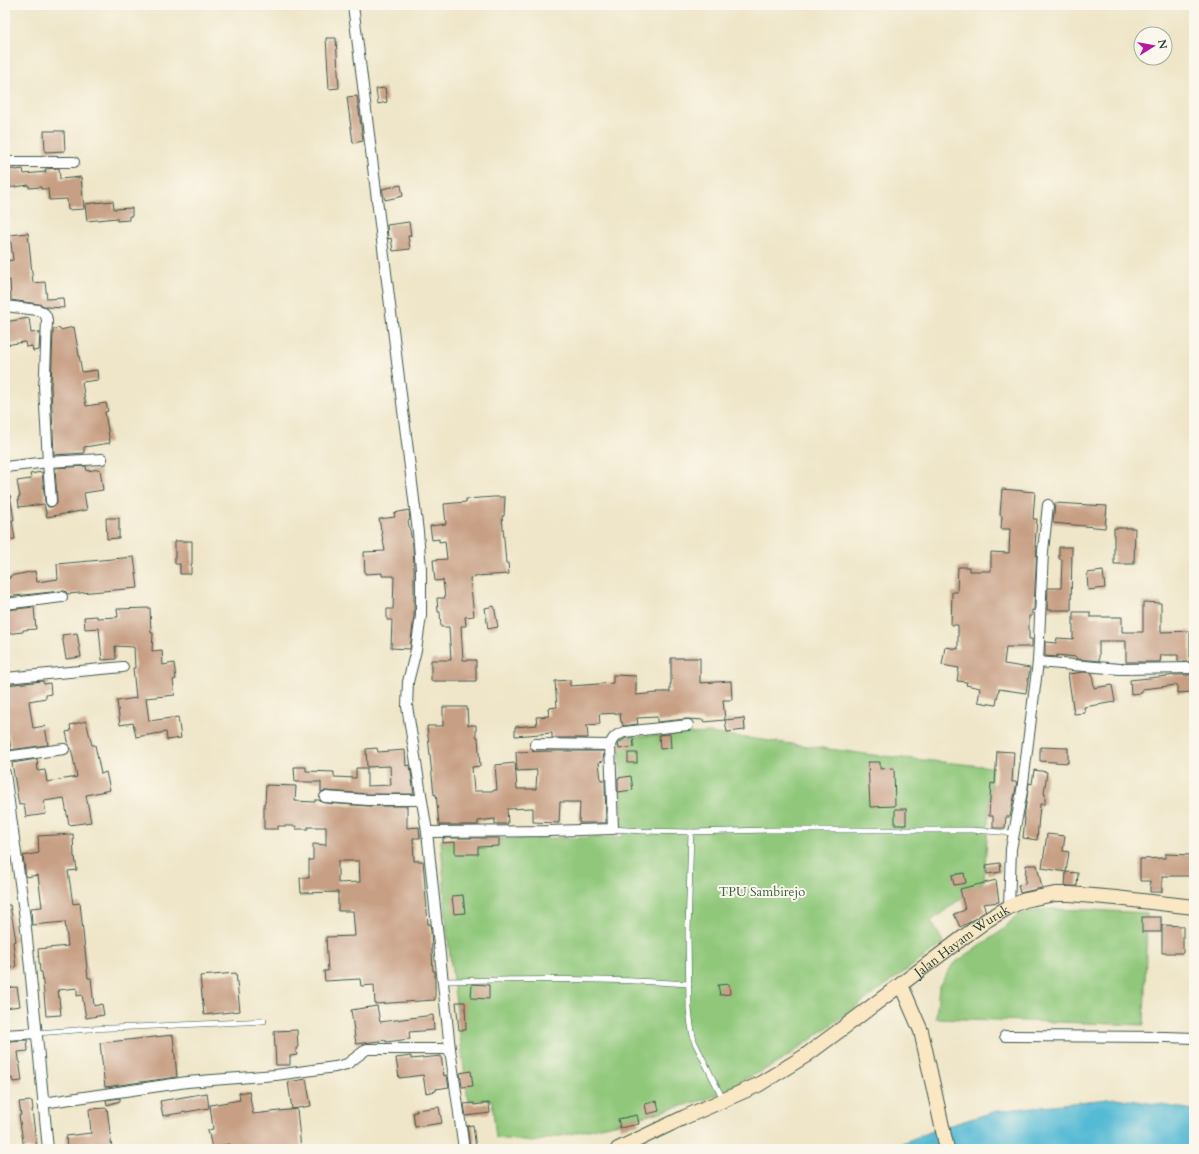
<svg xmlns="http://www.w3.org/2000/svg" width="1199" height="1154" font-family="Cardo,serif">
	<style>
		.green { fill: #90c77a; stroke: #588257 }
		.water { fill: #55bad4; stroke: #3a7c84 }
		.building { fill: #c79f84; fill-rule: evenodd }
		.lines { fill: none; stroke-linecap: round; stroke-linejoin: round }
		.service-casing { stroke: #3e564a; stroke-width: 6 }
		.minor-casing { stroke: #3e564a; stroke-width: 12 }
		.secondary-casing { stroke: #3e564a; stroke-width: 16 }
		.service { stroke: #fff; stroke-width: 5 }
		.minor { stroke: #fff; stroke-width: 10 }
		.secondary { stroke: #fae7c3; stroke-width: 14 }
		.labels { text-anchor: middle; stroke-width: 4; stroke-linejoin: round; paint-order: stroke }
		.park-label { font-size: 13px; fill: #3b6046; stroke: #fbf7ec }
		.street-label { font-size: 13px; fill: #1f3d34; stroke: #fbf7ec }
	</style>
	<rect width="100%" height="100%" fill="#fbf7ec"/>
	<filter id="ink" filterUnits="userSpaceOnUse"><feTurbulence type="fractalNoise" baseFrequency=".025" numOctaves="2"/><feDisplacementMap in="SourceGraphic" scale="8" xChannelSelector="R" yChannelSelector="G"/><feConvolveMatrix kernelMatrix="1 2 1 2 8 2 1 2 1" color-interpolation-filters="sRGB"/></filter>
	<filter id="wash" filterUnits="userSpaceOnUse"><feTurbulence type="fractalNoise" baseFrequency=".012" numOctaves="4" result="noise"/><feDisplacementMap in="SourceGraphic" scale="16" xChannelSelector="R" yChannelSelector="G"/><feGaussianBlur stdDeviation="0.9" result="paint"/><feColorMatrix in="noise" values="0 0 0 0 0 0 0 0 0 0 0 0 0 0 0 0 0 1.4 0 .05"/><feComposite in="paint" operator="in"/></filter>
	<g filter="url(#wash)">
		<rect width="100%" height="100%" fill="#efe6c9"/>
		<g class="green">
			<polygon points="710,733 874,755 992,767 984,881 931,921 944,943 781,1061 710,1098 628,1121 533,1142 496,1138 492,1100 468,1101 447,931 441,840 623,837 619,737"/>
			<polygon points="1047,909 1090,910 1147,913 1144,1025 936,1018 939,986 953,964 1000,932 1017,915"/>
		</g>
		<polygon class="water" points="1116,1098 1194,1110 1194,1149 888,1149 934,1130 997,1111"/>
		<g id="blocks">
			<g class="building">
				<polygon points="326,38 336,38 339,88 329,89"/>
				<polygon points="385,88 387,102 378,104 376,89"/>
				<polygon points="357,96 363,141 353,143 347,97"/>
				<polygon points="44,131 64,131 65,151 45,152"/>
				<polygon points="59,168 60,179 81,177 84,209 68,210 67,199 49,200 48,189 41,189 41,187 29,188 29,185 7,188 5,170 16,169 16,170 23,169 24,174 46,172 45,169"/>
				<polygon points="401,185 403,196 385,200 382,189"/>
				<polygon points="113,201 114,209 132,208 132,216 129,216 129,220 117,221 117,218 87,221 85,204"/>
				<polygon points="409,222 411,236 408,236 410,249 393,251 391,238 388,239 387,225"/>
				<polygon points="28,233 33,283 45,282 47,299 63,298 64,308 47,307 39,304 11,300 10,280 5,281 5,261 13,260 10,235"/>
				<polygon points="29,318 31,333 40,332 39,350 33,351 32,346 26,347 25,342 5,345 5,322"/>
				<polygon points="74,327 82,372 97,370 98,380 82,382 86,406 106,403 108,411 105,412 110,443 84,447 84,453 54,455 51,387 53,329 59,328 60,330"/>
				<polygon points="86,466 87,471 100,469 103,490 84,493 87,510 47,517 44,504 19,507 18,497 20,497 17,481 31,479 30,474 42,472 45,502 48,507 52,507 57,504 57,501 55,468"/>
				<polygon points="1002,489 1035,492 1033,519 1037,519 1035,546 1037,546 1034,610 1032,610 1032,616 1029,616 1029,639 1032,639 1032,647 1006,647 1004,664 1030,668 1026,693 999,689 996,705 978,702 980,688 966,685 967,682 957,681 959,668 942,665 945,647 958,649 958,625 951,625 952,592 957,592 958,567 969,567 969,571 991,571 991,552 1009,553 1010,529 1001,529 1002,516 1000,515"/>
				<polygon points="5,495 10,495 14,520 12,520 15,539 6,540 5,532"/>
				<polygon points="494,497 505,497 504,516 502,516 506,563 508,563 509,574 475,576 475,577 470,578 474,616 465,617 466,626 461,626 463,660 476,660 476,681 431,681 431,660 451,660 449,627 441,627 440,612 438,612 437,598 445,598 443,580 435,581 433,560 447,559 445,541 439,542 439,539 432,540 430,526 446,524 444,504 466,502 466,499"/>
				<polygon points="1055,503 1107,506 1105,528 1053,523"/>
				<polygon points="409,510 410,520 408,521 413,545 414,569 414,616 410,649 391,648 392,620 387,620 387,609 393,609 394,576 382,576 382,573 365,574 364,552 385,551 379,519 395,517 394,513"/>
				<polygon points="106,518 119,518 119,538 107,539"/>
				<polygon points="1114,528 1135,528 1134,564 1114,564"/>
				<polygon points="175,541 192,541 192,564 191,564 191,574 180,574 180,564 175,564"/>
				<polygon points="1059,547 1072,547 1071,610 1047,610 1048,588 1061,588 1062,559 1059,559"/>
				<polygon points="134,557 138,588 68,594 65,591 61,591 5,597 5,579 10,578 10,576 35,571 37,582 58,579 57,564"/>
				<polygon points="1103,571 1105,588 1088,590 1087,573"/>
				<polygon points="1143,602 1161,603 1161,632 1190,631 1190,662 1178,662 1178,655 1161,655 1160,662 1126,662 1126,641 1099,641 1099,661 1076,659 1076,657 1057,655 1057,657 1045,656 1045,642 1056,643 1057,638 1073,639 1073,612 1090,612 1090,617 1122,617 1122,632 1143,632"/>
				<polygon points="494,606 498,627 488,629 485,608"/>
				<polygon points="34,607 36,629 23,630 23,632 5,634 5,610"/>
				<polygon points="150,608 151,633 153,633 152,651 162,650 163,665 174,663 176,679 173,680 175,695 146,698 149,721 178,717 181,738 167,740 166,732 136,737 133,723 120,725 117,701 136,698 133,668 135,668 134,647 115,646 116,659 102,660 99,628 85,629 84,617 97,616 97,618 118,617 117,609"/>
				<polygon points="77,633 81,657 66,659 62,635"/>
				<polygon points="671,658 700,658 700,683 731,681 732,700 723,700 725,720 704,722 704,720 687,719 657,722 657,717 637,718 638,724 623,726 622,722 621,722 620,713 599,714 600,724 587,725 588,738 552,738 552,733 515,736 515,727 537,725 536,717 549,716 548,708 557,707 555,681 570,680 570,686 613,683 613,675 636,676 636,695 657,693 657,692 670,692 670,684 671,684"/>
				<polygon points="1084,672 1092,673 1094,688 1112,685 1115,702 1084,707 1085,713 1074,714 1068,674"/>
				<polygon points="1177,675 1191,675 1191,678 1194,678 1194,692 1177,693 1177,685 1142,689 1142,693 1131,694 1130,680"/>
				<polygon points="43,681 44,684 50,683 51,694 46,695 46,698 29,701 33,728 45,726 48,745 11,750 6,718 8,718 5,703 5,685"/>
				<polygon points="443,707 467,707 468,725 476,725 476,737 478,737 480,766 472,767 474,791 494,791 494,790 497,790 495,765 515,763 517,789 536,789 537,770 517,771 516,752 549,751 604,751 603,761 599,762 601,780 605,780 606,823 579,823 580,802 560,802 559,823 533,822 533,808 507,809 508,824 495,824 495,819 478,821 478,825 439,825 436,794 434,795 427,726 443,726"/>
				<polygon points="744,718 745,730 727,732 725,720"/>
				<polygon points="86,721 92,745 95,745 101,774 106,772 110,790 86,795 91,822 69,825 64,798 44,801 46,814 26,817 24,804 19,805 12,763 37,759 38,771 45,770 47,782 77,777 71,748 70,748 69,745 66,732 71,731 70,725"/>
				<polygon points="670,734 671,748 660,749 659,735"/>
				<polygon points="626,738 633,738 634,747 619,749 618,743"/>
				<polygon points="1040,747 1068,748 1068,763 1040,761"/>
				<polygon points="377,748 378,752 405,750 406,766 410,765 414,794 368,794 325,791 321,792 321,782 295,782 294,767 306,767 306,771 334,772 334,777 356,778 356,768 367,768 367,786 391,785 390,766 367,767 366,749"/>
				<polygon points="997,751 1014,752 1012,782 1017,782 1010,817 1006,817 1005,828 993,828 993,816 989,816 991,783 995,784"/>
				<rect x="628" y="753" width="9" height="10"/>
				<polygon points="868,762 880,762 880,769 894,768 895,806 870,807"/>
				<polygon points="1034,770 1047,772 1044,794 1045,794 1045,804 1040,804 1037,840 1023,838 1025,818 1024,818 1029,783 1032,784"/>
				<polygon points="631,776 633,790 618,792 618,778"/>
				<path d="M 266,785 L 296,786 L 295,801 L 315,802 L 315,800 L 319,800 L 321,802 L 325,803 L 368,806 L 407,806 L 407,828 L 419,827 L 420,838 L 413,838 L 414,861 L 423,861 L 428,924 L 430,924 L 431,931 L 433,971 L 435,971 L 435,1000 L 375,1004 L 374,985 L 361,986 L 360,979 L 325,981 L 324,971 L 328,971 L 326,937 L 355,936 L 353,911 L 338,911 L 338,892 L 301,893 L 300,878 L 309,878 L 309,860 L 313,860 L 313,844 L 326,845 L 326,827 L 308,827 L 308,829 L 296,829 L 296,826 L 278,826 L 278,829 L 264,829 L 264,803 L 265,803 ZM 338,861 L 359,861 L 360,882 L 338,883 Z"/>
				<rect x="895" y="809" width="11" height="16"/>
				<polygon points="73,834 74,857 75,857 77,870 68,871 73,904 80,903 88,978 91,978 94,1006 102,1004 104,1015 86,1018 82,995 77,996 77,988 58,990 61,1015 46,1016 42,972 40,972 38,949 68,946 65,922 32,925 31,908 42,907 38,875 26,877 23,856 39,853 38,836"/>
				<polygon points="1047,834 1065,836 1063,851 1069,852 1066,872 1042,868"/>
				<polygon points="443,838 499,838 499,846 478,847 478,854 455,854 455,842 443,843"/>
				<polygon points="1165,854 1191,855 1191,876 1162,876 1162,892 1150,892 1150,881 1140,881 1140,859 1165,858"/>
				<polygon points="1000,863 1001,872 987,874 986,865"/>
				<polygon points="1026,865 1037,865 1042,888 1020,893 1018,885 1025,884"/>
				<polygon points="1066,872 1078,873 1077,886 1065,886"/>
				<polygon points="964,873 966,883 954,885 952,875"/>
				<polygon points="996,880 999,902 983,904 986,911 970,922 960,927 954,914 965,910 960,889"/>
				<polygon points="463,895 465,913 454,914 452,896"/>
				<polygon points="5,905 10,905 16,941 13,942 16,967 5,969"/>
				<rect x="1142" y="917" width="19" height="15"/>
				<polygon points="1162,925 1183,926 1183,953 1162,953"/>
				<polygon points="236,973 240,1011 204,1015 200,976"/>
				<polygon points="472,984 489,985 489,999 471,998"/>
				<polygon points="729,984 730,994 720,995 718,985"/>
				<polygon points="17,987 20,1006 5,1008 5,988"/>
				<polygon points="456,1002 465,1002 466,1030 459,1030"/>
				<polygon points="377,1006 380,1022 433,1015 434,1030 409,1032 410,1039 386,1042 386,1040 356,1044 351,1010"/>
				<polygon points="297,1030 298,1048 296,1048 297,1055 290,1056 290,1065 276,1065 274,1031"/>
				<polygon points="173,1035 177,1077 105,1087 100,1043"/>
				<polygon points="27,1040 28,1051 18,1052 22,1081 13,1082 12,1078 7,1079 7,1076 5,1076 5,1046 9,1045 9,1041"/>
				<polygon points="411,1056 411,1059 441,1056 444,1076 447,1075 449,1087 436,1089 436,1091 426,1093 423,1075 399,1078 396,1058"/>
				<polygon points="471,1071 473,1086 462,1087 460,1073"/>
				<polygon points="306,1079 311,1106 292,1109 288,1082"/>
				<polygon points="249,1091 253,1114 297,1109 301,1149 230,1149 230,1144 212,1148 208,1130 213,1129 210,1105 240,1100 239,1093"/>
				<polygon points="207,1093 209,1108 163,1116 160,1101"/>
				<polygon points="120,1098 120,1101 107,1105 106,1100"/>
				<polygon points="32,1101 33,1110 32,1110 37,1149 24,1149 19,1115 21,1115 19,1102"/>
				<polygon points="657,1101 659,1111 647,1114 645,1104"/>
				<polygon points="474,1103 474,1105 489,1103 490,1113 466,1116 464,1104"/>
				<polygon points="439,1107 442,1123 415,1127 413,1112 417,1112 416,1110"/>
				<polygon points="107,1108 112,1149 67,1149 66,1136 91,1133 89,1109"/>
				<polygon points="637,1115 639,1124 620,1128 618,1119"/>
				<polygon points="473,1125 476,1149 470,1149 467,1126"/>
			</g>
		</g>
	</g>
	<g filter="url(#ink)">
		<use href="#blocks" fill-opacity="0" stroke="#3e564a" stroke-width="1"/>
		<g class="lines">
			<defs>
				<g id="service">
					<polyline points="613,829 642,831 691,832 768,830 971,830 1014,833"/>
					<polyline points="691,832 688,932 689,1009 691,1026 694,1041 723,1099"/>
					<path d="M 443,981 C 525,979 607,978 689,984"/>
					<polyline points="37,1033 90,1029 264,1021"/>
				</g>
				<g id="minor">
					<path d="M 353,5 L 418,532 L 421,569 L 421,616 L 416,650 L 408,682 L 407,706 L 427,832 L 549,831 L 613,829 L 610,745 C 613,737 616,735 624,732 L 688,725"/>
					<polyline points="5,162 74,162"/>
					<path d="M 5,306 L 38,310 C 44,312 46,314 47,320 L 45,373 L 44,386 L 48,462 L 51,501"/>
					<polyline points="5,467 48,462 102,459"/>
					<polyline points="5,604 62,597"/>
					<polyline points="1038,662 1120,669 1194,668"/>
					<polyline points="5,678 123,667"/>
					<polyline points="535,744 610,745"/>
					<polyline points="5,757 64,749"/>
					<polyline points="5,773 25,919 36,1026 48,1149"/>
					<polyline points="325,797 368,800 422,800"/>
					<polyline points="427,832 450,1049 464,1149"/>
					<polyline points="1009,907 1011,849 1022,791 1038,662 1043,551 1048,505"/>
					<polyline points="5,1035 37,1033"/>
					<polyline points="1005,1036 1166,1037 1194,1038"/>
					<polyline points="43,1103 187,1082 276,1075 335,1067 347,1064 367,1049 450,1049"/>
				</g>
				<g id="secondary">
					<polyline points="901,985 921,1031 947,1149"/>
					<path id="s1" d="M 618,1149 L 685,1117 L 758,1085 L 805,1056 L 851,1022 L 965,936 L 987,920 L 1009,907 L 1025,900 L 1055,894 L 1070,894 L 1116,898 L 1194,907"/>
				</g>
			</defs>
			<use href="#service" class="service-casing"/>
			<use href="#minor" class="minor-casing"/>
			<use href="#secondary" class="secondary-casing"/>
			<use href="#service" class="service"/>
			<use href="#minor" class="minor"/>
			<use href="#secondary" class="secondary"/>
		</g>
	</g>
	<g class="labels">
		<g class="park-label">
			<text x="762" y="896">TPU Sambirejo</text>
		</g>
		<g class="street-label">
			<text dy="5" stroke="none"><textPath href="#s1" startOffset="404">Jalan Hayam Wuruk</textPath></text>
		</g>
	</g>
	<rect width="1199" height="1154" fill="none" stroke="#fbf7ec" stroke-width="20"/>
	<g transform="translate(1153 46) rotate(79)"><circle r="19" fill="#fbf7ec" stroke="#a3ada2"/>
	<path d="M0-3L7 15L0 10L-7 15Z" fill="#b5179e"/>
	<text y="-6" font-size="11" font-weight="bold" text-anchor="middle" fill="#1f3d34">N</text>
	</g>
</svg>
